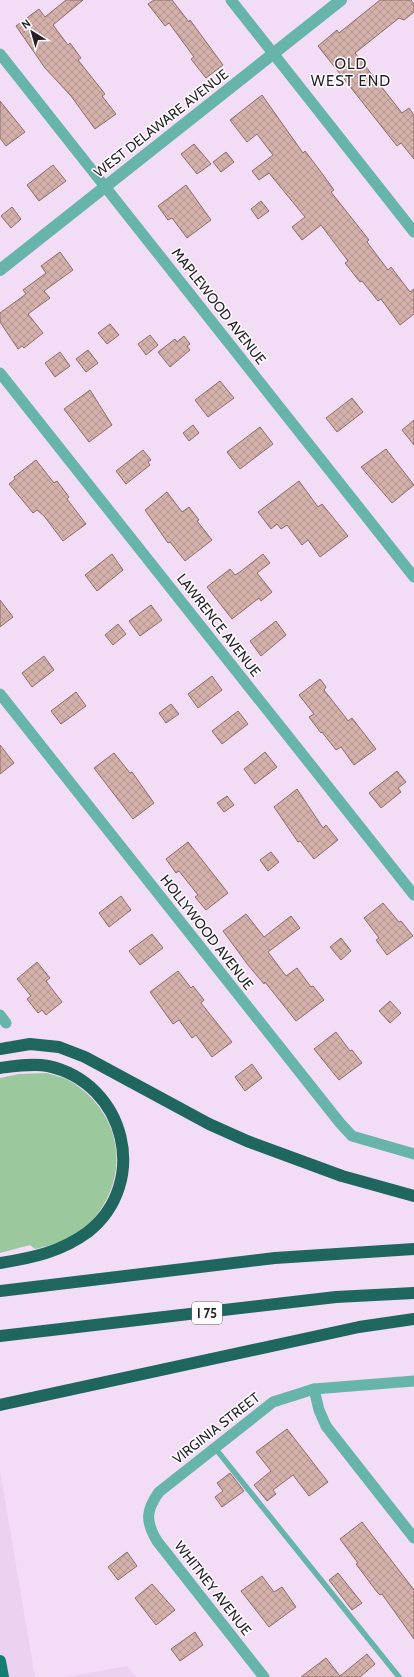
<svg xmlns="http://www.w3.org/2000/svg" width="414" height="1677" font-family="Cabin,sans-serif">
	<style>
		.built { fill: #edd1f1 }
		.grass { fill: #9cc89d }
		.building { fill: url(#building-cross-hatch); stroke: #8d6d68 }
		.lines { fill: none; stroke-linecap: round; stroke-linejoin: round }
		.service { stroke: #66b4aa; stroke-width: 5.5 }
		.minor { stroke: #66b4aa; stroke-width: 11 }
		.tertiary { stroke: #66b4aa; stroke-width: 12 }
		.primary { stroke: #147e74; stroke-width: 12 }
		.motorway { stroke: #1f665f; stroke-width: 12 }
		.labels { text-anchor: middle; stroke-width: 3; stroke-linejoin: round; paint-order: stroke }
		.shield { fill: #fff; stroke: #686268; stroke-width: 1 }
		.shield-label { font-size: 13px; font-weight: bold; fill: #271f28 }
		.street-label { font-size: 14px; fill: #271f28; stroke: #fff }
		.neighbourhood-label { font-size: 15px; letter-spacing: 1px; fill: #271f28; stroke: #fff }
	</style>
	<defs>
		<pattern id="building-cross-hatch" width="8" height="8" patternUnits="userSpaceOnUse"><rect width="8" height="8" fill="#d3b0aa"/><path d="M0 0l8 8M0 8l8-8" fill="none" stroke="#b59792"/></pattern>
	</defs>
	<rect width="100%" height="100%" fill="#f3ddf6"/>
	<g class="built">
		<polygon points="0,1470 35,1677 0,1677"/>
		<polygon points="127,1666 136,1677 65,1677"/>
	</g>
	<path class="grass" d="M 47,1073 C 55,1076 64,1077 70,1081 C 126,1115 132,1184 85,1228 C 71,1240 52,1245 35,1249 L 30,1245 L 0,1253 L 0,1078 L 19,1074 Z"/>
	<g class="building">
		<polygon points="66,0 83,0 53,25 68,45 70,43 81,58 78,60 105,94 102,96 116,114 95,129 71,96 45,68 16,26 39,9 45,17"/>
		<polygon points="154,0 172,0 189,22 190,20 223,65 206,78 191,59 194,57 169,23 165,26 148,4"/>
		<polygon points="380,0 411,0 414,4 414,12 404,20 399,18 355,53 402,113 409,108 414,115 414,159 401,143 397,146 318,46 337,30 339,33"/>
		<polygon points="262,95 303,153 305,151 318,168 334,190 331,192 369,240 367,242 388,270 391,267 410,292 414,289 414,314 400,325 381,299 378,301 362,281 360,282 345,263 348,261 321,225 302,240 292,227 305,217 269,173 259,180 252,171 273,155 257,134 247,142 230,120"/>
		<polygon points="0,101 25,132 6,146 0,138"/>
		<polygon points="194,144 211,164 197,174 181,154"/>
		<polygon points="226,152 234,162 221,172 213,162"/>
		<polygon points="53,165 66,181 39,201 27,185"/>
		<polygon points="186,185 211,220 187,238 172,218 168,220 158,206"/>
		<polygon points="261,201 269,211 258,219 251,209"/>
		<polygon points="12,207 21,219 11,228 1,216"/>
		<polygon points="60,252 73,270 44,291 50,298 28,314 43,333 24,348 22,346 18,349 0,322 0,313 26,294 23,290 46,273 41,266"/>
		<polygon points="110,324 119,335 107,344 98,333"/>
		<polygon points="150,335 158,345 146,355 138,344"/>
		<polygon points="184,336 190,344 187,346 190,350 170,367 158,352 175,339 177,342"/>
		<polygon points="88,350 98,363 86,372 76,359"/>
		<polygon points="60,352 70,366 55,377 45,363"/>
		<polygon points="220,381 234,398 208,417 195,400"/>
		<polygon points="90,390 112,425 89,442 64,409"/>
		<polygon points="352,398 363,412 337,432 326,418"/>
		<polygon points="414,420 414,445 402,430"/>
		<polygon points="193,425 199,433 189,441 183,433"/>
		<polygon points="260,427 273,444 240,469 227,452"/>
		<polygon points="386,449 414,485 392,503 361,467"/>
		<polygon points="143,450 151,460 148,462 150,465 126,484 116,471"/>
		<polygon points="36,460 54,483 57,481 69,497 67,499 86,524 63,541 44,516 37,510 33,513 9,484 15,479 14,477"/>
		<polygon points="299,481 318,507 322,504 348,536 320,557 308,540 302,545 287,525 281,529 277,524 271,529 258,512"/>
		<polygon points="167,492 182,512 189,507 199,520 197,521 212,540 185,561 170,542 168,543 145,510"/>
		<polygon points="112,554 123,570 97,591 85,575"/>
		<polygon points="263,554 270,563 257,573 272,592 261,601 259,598 232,619 207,587 230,569 235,575 240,572"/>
		<polygon points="0,600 13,617 0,627"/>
		<polygon points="151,605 162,620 140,636 129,621"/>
		<polygon points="276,621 286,635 261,656 250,641"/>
		<polygon points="118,624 126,634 113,645 105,635"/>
		<polygon points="44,656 54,670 32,687 22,673"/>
		<polygon points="212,676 222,690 198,708 188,694"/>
		<polygon points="320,679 326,687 324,690 346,718 348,721 352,718 376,749 354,765 341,747 336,750 322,732 321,733 309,717 314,714 299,695"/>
		<polygon points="76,692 86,706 61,724 51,711"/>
		<polygon points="171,704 179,714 166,723 159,713"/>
		<polygon points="238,711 248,724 222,744 212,731"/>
		<polygon points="0,745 14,763 0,774"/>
		<polygon points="265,752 277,767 255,784 244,769"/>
		<polygon points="114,753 130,773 132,772 154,803 133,819 94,768"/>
		<polygon points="397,771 406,782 398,788 401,792 381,808 369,793"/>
		<polygon points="297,789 323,828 326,825 338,840 314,859 300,841 298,842 274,807"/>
		<polygon points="227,796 234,805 224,812 217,803"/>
		<polygon points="188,842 228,893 206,910 195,897 198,895 179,871 176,873 166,859"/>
		<polygon points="271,852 279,862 268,871 260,860"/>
		<polygon points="121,896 131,910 109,927 99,913"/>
		<polygon points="383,903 399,922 401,921 413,936 387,955 376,940 379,938 364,918"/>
		<polygon points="246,914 264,937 291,916 300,928 268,952 286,976 297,968 311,987 313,986 324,1000 296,1021 265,982 264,984 248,965 223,931"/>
		<polygon points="152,934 163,948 140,965 129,951"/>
		<polygon points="341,938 351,951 341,960 330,947"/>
		<polygon points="37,962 50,978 46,981 62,1002 46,1015 42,1010 38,1013 27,999 31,996 17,979"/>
		<polygon points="178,971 191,988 193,986 204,1000 201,1003 232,1042 212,1057 196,1035 192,1038 179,1020 173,1024 150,992"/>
		<polygon points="390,1001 401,1013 390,1023 379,1011"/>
		<polygon points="336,1032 350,1051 352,1050 362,1063 339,1080 314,1049"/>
		<polygon points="252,1064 262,1078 245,1091 235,1077"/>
		<polygon points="287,1429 328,1482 309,1496 293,1475 273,1490 276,1494 267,1501 254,1485 271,1471 256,1452"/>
		<polygon points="230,1473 244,1491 222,1507 215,1497 223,1491 217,1483"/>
		<polygon points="362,1522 414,1590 414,1639 382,1594 380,1595 377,1592 356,1564 358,1563 340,1539"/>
		<polygon points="127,1552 137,1566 118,1580 108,1567"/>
		<polygon points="338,1573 362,1603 352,1610 329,1580"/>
		<polygon points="262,1576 274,1592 282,1587 296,1607 269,1627 241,1591"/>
		<polygon points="152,1584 175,1610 156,1625 135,1598"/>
		<polygon points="195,1632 203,1645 180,1661 171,1649"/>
		<polygon points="367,1654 375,1664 360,1677 301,1677 326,1658 340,1676"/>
	</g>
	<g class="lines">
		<polyline class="service" points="215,1448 399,1677"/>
		<g class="minor">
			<polyline points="231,0 414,232"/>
			<polyline points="0,54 414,577"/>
			<polyline points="0,373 414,895"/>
			<polyline points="0,694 340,1123 352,1136 414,1154"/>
			<polyline points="0,1015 6,1023"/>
			<polyline points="314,1389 319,1410 326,1426 414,1538"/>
			<path d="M 264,1677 L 157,1541 C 145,1521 146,1510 159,1492 L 273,1402 L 314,1389 L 414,1381"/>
		</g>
		<polyline class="tertiary" points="0,270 341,0"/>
		<polyline class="primary" points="0,1661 3,1677"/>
		<g class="motorway">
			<polyline points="0,1049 30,1044 59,1047 85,1057 209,1124 247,1141 342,1176 414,1196"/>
			<path d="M 0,1068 C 15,1066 33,1063 48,1066 C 126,1083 150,1183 88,1232 C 61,1252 32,1258 0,1263"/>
			<polyline points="0,1291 275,1258 414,1249"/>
			<polyline points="0,1336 336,1297 414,1293"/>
			<polyline points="0,1405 359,1327 414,1319"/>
		</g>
	</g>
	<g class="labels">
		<rect class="shield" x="192" y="1302" width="30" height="22" rx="3"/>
		<g class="shield-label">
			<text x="207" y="1318">I 75</text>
		</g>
		<g class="street-label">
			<text transform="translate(161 123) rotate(-38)" y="5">WEST DELAWARE AVENUE</text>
			<text transform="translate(219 306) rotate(52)" y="5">MAPLEWOOD AVENUE</text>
			<text transform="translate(219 625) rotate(52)" y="5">LAWRENCE AVENUE</text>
			<text transform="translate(207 932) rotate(52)" y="5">HOLLYWOOD AVENUE</text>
			<text transform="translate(216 1428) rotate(-38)" y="5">VIRGINIA STREET</text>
			<text transform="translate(213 1588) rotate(52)" y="5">WHITNEY AVENUE</text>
		</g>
		<g class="neighbourhood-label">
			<text x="351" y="69">OLD<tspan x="351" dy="17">WEST END</tspan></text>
		</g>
	</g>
	<g transform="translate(32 32) rotate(323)" stroke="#ffffff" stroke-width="3" paint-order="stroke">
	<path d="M0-3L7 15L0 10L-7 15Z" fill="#271f28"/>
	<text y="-6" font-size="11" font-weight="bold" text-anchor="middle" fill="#271f28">N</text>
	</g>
</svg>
